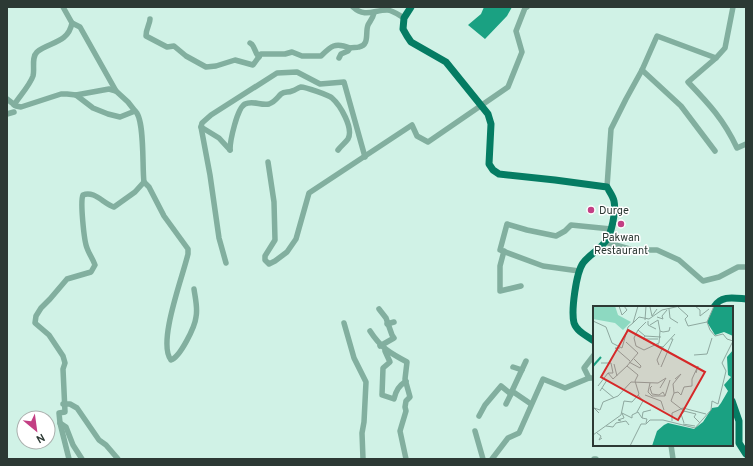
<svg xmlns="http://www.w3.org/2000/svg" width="753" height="466" font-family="Overpass,sans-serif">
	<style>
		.water { fill: #1aa182 }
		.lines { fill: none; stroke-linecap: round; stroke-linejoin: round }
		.minor { stroke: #82af9f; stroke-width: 5.5 }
		.major { stroke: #057c63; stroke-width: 7 }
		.poi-dot { fill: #c33f84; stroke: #fff; stroke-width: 1.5 }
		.labels { text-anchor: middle; stroke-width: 3; stroke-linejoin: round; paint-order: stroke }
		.poi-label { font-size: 11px; fill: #2c3934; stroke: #fff; text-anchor: start }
		.inset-river { fill: none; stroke: #1aa182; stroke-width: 2 }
		.inset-road { fill: none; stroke: #8ea89f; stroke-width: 1 }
		.view { fill: #d62828; fill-opacity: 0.15; stroke: #d62828; stroke-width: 2 }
		.inset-edge { fill: none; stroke: #2c3934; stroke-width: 2 }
	</style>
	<rect width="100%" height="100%" fill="#d0f2e6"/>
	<polygon class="water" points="484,7 512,7 507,16 485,39 468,25 481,14"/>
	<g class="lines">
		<g class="minor">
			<path d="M 353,7 C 365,18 374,10 387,10 C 392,10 399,15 404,18"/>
			<path d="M 150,19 C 150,24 146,28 146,36 L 167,47 L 174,46 L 186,56 L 206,67 L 216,66 L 235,60 L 253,65 L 261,54 L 285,54 L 292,52 L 302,56 L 321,56 C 331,46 335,42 350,48"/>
			<polyline points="72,23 80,27 116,91"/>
			<path d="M 250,43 C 255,45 254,52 259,57"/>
			<path d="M 339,58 L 341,54 L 348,51 L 350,48 C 353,47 356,48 359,47 C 370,45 365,32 368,25 C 370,21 373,18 374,13"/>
			<polyline points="716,58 725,48 733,7"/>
			<polyline points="642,70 681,106 715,151"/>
			<polyline points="76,95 109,89 116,91 128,102 135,111"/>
			<path d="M 7,99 L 16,106 L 21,107 L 61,94 L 67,94 L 76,95 L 93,108 L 108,114 L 120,117 L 135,111 C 145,118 142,168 144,182 L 135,192 L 114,207 C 104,204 94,190 83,195 C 80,201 84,241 87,248 C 89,254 93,259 95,265 L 91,272 L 67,279 L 50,299 L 41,308 L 36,316 L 35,323 L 49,335 L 63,356 L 65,363 L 63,369 L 65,412 L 59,413 L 60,423 L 69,459"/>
			<path d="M 14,105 C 19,97 30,85 33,76 C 35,68 31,58 37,52 C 48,42 68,44 72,23 L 63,7"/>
			<polyline points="7,114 14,112"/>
			<polyline points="201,127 219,138 230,150"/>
			<path d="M 230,150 C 230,141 237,108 245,104 C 253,100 261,106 269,104 C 275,102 277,98 281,94 C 285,91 288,93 292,91 C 296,90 297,88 301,87 C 305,87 329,95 332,98 C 340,105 354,128 348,139 C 346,142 341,146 338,150"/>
			<polyline points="268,162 274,202 275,240 265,256 265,260 269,264 275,261 287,252 296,239 309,193 412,125 417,136 428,142 508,87 522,52 516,31 525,8 527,7"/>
			<path d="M 144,182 L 149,187 L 164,216 L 188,249 L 188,254 C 183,276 157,343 171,360 C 180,357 195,327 196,317 C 198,308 195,297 194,289"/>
			<path d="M 607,187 L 611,129 L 626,99 L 642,70 L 657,36 L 716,58 L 688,82 C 709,104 724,120 737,148 L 746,144"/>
			<polyline points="605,242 633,250 657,250 679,260 703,281 719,277 738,267 746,267"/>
			<polyline points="504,251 500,266 500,291 521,286"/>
			<polyline points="226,263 219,238 210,175 201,127 202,123 211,115 277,73 297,72 320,84 344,82 365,157"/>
			<polyline points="579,271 543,266 500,250 507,224 527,230 556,236 565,231 571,225 611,229"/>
			<polyline points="379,309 386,318 392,335 394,338 380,346"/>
			<polyline points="344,323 354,358 366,382 364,422 362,433 363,459"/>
			<polyline points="387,324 394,322"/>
			<path d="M 370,331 C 381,348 390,353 407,362 L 405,379 L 410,397 L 406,401 L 405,407 L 406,411 L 400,431 L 406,459"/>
			<path d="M 385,351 L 390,362 L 383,368 L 382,395 L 394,399 C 396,390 399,386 406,381"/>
			<polyline points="526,361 512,391 531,404"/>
			<polyline points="513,367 522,370"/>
			<polyline points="589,378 584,368 594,355"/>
			<polyline points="63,404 70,404 77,408 99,440 106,445 118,459"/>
			<polyline points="506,404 512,392"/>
			<polyline points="479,416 485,405 501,386 511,394"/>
			<polyline points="60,423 66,427 73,445 82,459"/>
			<polyline points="475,431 483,459"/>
			<polyline points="671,445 673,459"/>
			<polyline points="492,459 508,438 519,433 543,379 565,388 589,378 594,378"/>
			<polyline points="594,459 596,459"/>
		</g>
		<g class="major">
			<path d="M 411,7 L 404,18 L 403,29 L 407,36 L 411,42 L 446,62 L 488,114 L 491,124 L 489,164 L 493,170 L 499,174 L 555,180 L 607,187 C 609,191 613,196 614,201 C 616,211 612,234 605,242 C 599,250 589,255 583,263 C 576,273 571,311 574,323 C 577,332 587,336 594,341"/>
			<path d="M 714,307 C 721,295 734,298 746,299"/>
			<polyline points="732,401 739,421 739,443 746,454"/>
		</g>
	</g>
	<g class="poi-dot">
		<circle cx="591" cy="210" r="4"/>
		<circle cx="621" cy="224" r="4"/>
	</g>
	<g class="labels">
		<g class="poi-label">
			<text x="599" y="214">Durge</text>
			<text x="621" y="241" text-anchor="middle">Pakwan<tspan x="621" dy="13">Restaurant</tspan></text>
		</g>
	</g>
	<g transform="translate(593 306)">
		<rect width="140" height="140" fill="#d0f2e6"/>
		<path d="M 0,0 L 22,0 L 25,9 L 38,16 L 30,24 L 22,17 L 0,13 Z" fill="#8dd9c1"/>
		<path d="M 121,0 L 140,0 L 140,30 L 131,26 L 122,29 L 114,16 ZM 140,44 L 140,140 L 59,140 L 64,125 L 71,119 L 75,117 L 101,123 L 110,116 L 119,102 L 125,101 L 128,97 L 135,85 L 131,79 L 138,71 L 135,69 L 134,51 Z" fill="#1aa182"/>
		<path class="inset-river" d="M 0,60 L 8,51"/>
		<path class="inset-road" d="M 26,0 L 29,9 L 34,4 L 31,0M 102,0 L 107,4 L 107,10 L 116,3M 57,1 L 59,10 L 64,3M 85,1 L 95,10 L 92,13 L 95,20 L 114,16M 76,3 L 77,12 L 85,17M 64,11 L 70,13 L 69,10 L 74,4M 52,14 L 53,0M 0,15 L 13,21 L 19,37 L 29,42 L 35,21 L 40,17 L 45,0M 55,15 L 55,19 L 63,23M 53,16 L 45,24 L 41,32 L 43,40 L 51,44 L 66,37 L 67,25M 40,17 L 46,11 L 56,13 L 69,4 L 87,0M 57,19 L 65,14 L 67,25 L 70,26 L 76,25 L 77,21M 45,24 L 52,30 L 68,31M 52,30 L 50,33 L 65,33M 65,38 L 65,40 L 70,41 L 82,28M 27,42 L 22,42 L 37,55M 101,49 L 114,48 L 119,32M 41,53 L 48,60 L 47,62M 36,56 L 47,62M 8,57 L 18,57 L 20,67 L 15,67 L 20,73 L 34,60M 21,58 L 24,70M 66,59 L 64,54 L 70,41M 68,61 L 80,33 L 78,33M 103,67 L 105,60 L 99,73 L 99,80 L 91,81 L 88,89 L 85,86 L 81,87 L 78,95 L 91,105 L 103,108 L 101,111 L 107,117M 57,77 L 55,86 L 59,90 L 72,90M 5,80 L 15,67M 59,80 L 57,82 L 59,88 L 66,89 L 70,86 L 72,90M 9,82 L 21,92M 7,85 L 14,74M 81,87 L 80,78 L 88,68 L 82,73M 52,89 L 68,95 L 71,104M 72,90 L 77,74M 90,102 L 113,108M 44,106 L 50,95 L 45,89M 6,107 L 1,102 L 7,104 L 10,96 L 25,90 L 38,76 L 65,77 L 73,72 L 67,82M 29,107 L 39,112 L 39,109 L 45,106 L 49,112 L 54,113 L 53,117M 49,112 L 50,106 L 58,104M 28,115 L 25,114 L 31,112 L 29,107M 79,115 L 79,107 L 90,102M 91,117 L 88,108 L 92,105M 90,118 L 102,120M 13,120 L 20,121 L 23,117 L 33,115 L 36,119M 4,127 L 8,130 L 6,134 L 9,132M 0,129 L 28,109 L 31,95 L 39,96 L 46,88 L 42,75 L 45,69 L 34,60 L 45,47 L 33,36M 37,140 L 48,118 L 53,118 L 57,114 L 70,114 L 102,122 L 118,104 L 119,95 L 125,98 L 133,65 L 129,57 L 140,35 L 134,33 L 130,28 L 122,30 L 117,24 L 114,16 L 121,0"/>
		<path class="view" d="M 35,24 L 112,66 L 85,114 L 8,71 Z"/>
		<rect width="140" height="140" class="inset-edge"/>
	</g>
	<rect width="753" height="466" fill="none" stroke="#2c3934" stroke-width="16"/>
	<g transform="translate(36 430) rotate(151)"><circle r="19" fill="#ffffff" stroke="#abb0ae"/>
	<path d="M0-3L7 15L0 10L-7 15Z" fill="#c33f84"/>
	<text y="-6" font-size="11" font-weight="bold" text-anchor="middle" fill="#2c3934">N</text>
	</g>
</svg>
